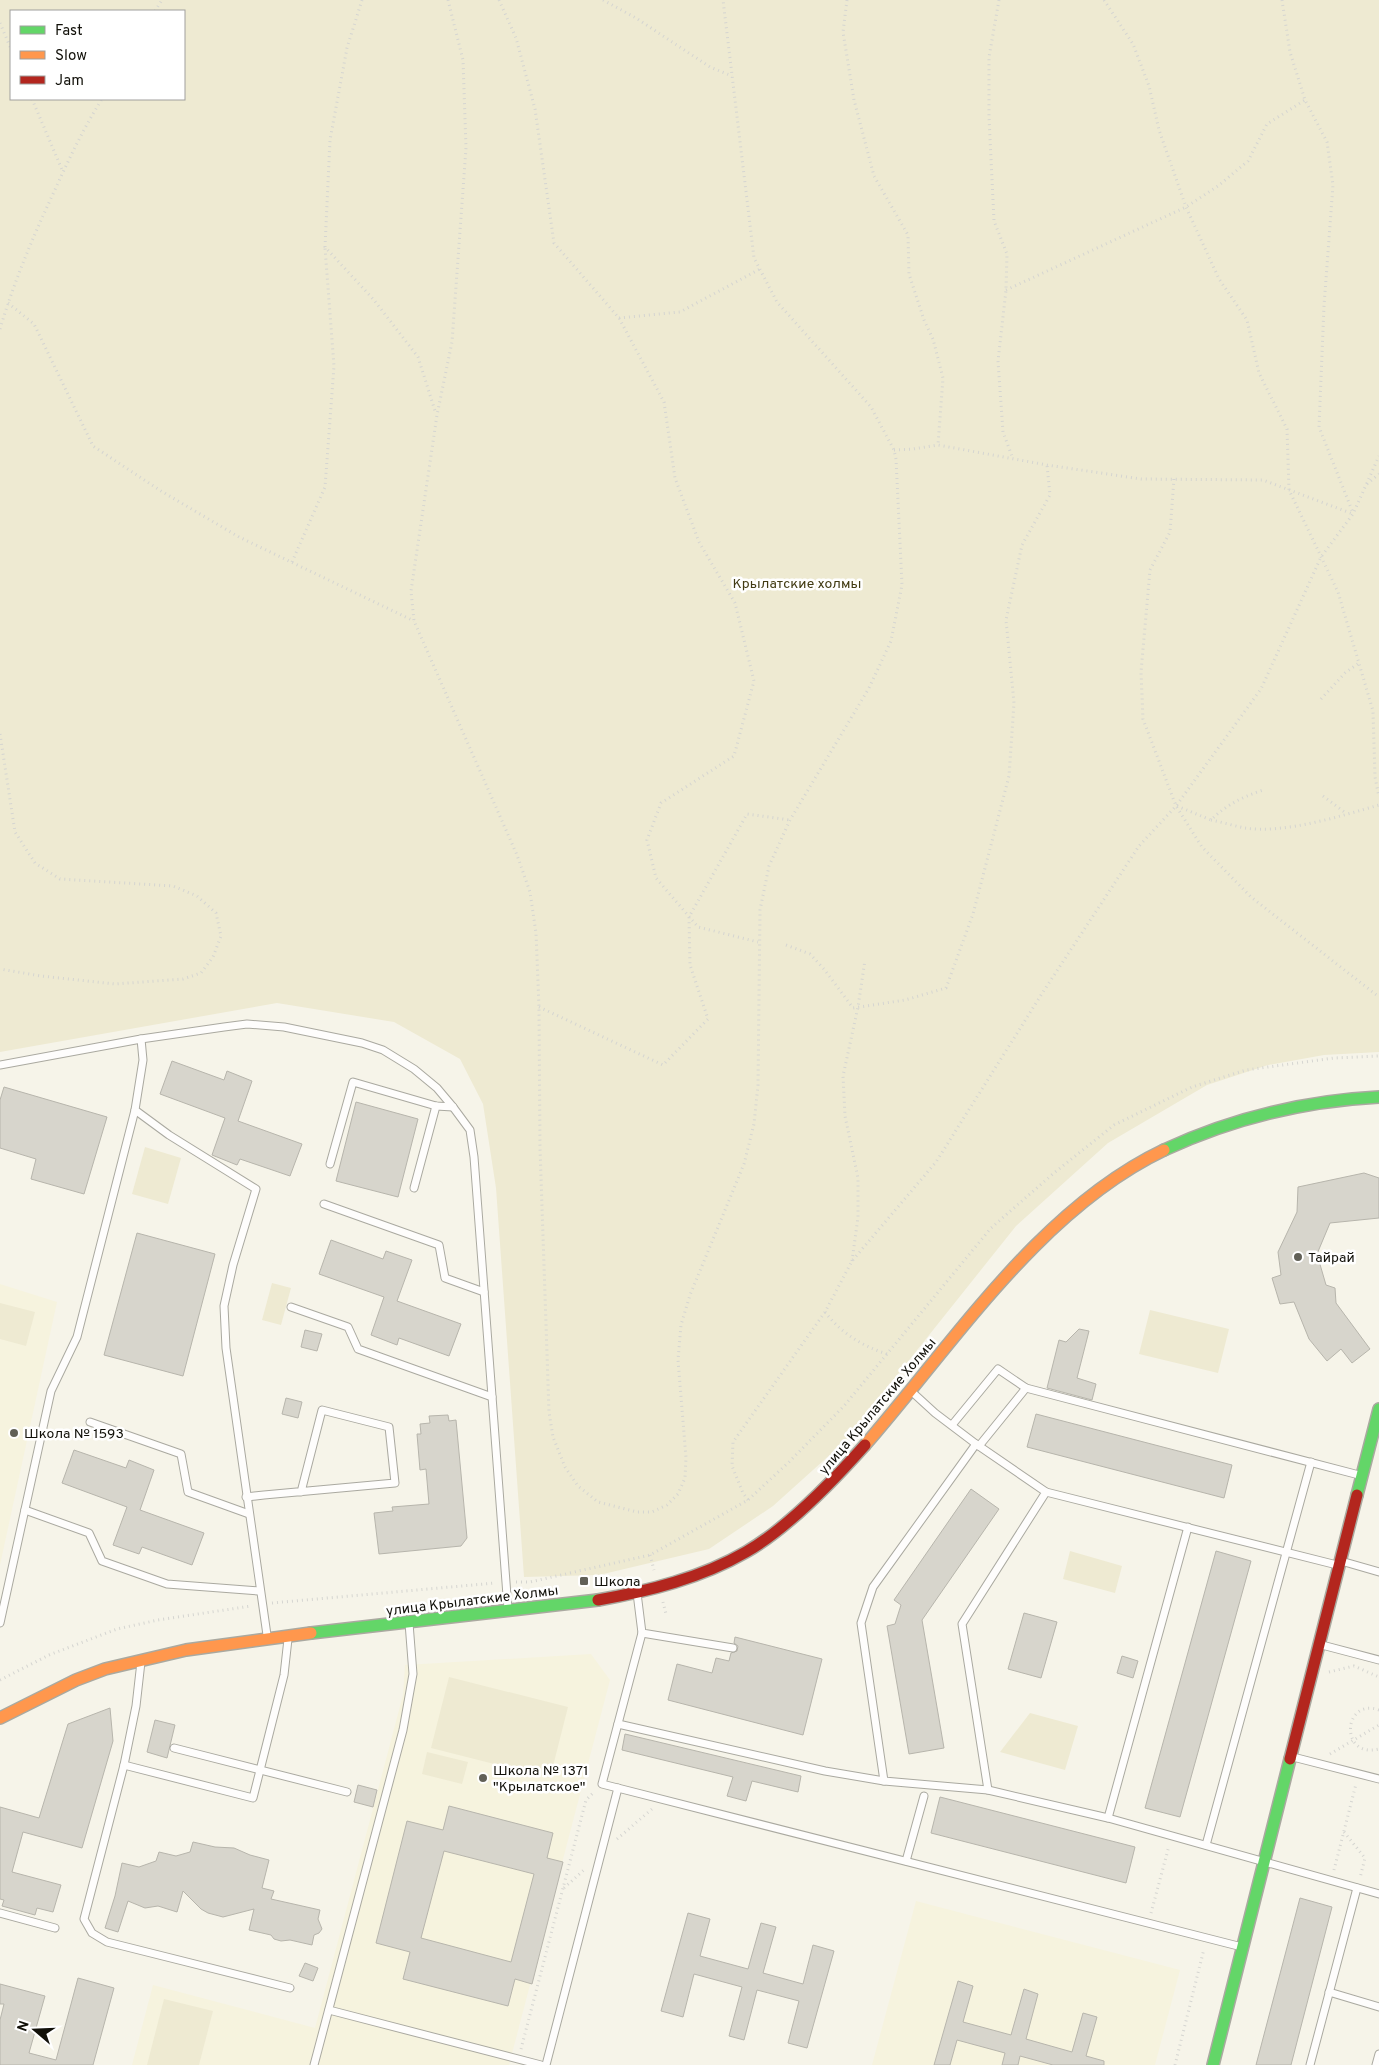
<svg xmlns="http://www.w3.org/2000/svg" width="1379" height="2065" font-family="Overpass,sans-serif">
	<style>
		.built { fill: #f6f3de }
		.green { fill: #eeead2; fill-rule: evenodd }
		.building { fill: #d7d5cc; stroke: #b7b5ac; fill-rule: evenodd }
		.lines { fill: none; stroke-linecap: round; stroke-linejoin: round }
		.lane-casing { stroke: #aaa9a0; stroke-width: 9 }
		.fast-casing { stroke: #aaa9a0; stroke-width: 14 }
		.slow-casing { stroke: #aaa9a0; stroke-width: 14 }
		.jam-casing { stroke: #aaa9a0; stroke-width: 14 }
		.path { stroke: #d5d5d1; stroke-width: 3; stroke-dasharray: 1 4; stroke-linecap: butt }
		.lane { stroke: #fefdfc; stroke-width: 7 }
		.fast { stroke: #63d668; stroke-width: 11 }
		.slow { stroke: #ff974d; stroke-width: 11 }
		.jam { stroke: #b3261e; stroke-width: 11 }
		.poi-dot { fill: #616057; stroke: #fff; stroke-width: 2 }
		.labels { text-anchor: middle; stroke-width: 5; stroke-linejoin: round; paint-order: stroke }
		.park-label { font-size: 14px; fill: #423b13; stroke: #fff }
		.poi-label { font-size: 14px; fill: #111009; stroke: #fff; text-anchor: start }
		.street-label { font-size: 14px; fill: #111009; stroke: #fff }
	</style>
	<rect width="100%" height="100%" fill="#f6f4e9"/>
	<g class="built">
		<polygon points="0,1284 57,1302 0,1565"/>
		<polygon points="591,1654 610,1680 509,2065 132,2065 153,1985 315,2028 403,1695 405,1665"/>
		<polygon points="916,1901 1180,1970 1155,2065 872,2065"/>
	</g>
	<g class="green">
		<path d="M 0,0 L 1379,0 L 1379,1052 L 1324,1055 L 1268,1065 L 1207,1085 L 1108,1143 L 1016,1226 L 843,1443 L 773,1506 L 709,1549 L 599,1575 L 524,1577 L 496,1188 L 483,1104 L 460,1059 L 394,1022 L 277,1003 L 0,1052 ZM 11,11 L 184,11 L 184,99 L 11,99 Z"/>
		<polygon points="145,1147 181,1158 168,1204 132,1194"/>
		<polygon points="272,1283 291,1288 281,1325 262,1320"/>
		<polygon points="0,1303 35,1312 26,1346 0,1339"/>
		<polygon points="1150,1310 1229,1329 1218,1373 1139,1354"/>
		<polygon points="1070,1551 1122,1566 1115,1593 1063,1579"/>
		<polygon points="449,1677 568,1707 550,1778 431,1748"/>
		<polygon points="1030,1713 1078,1726 1065,1770 1000,1752"/>
		<polygon points="427,1752 468,1762 462,1784 422,1774"/>
		<polygon points="164,1999 213,2011 199,2065 147,2065"/>
	</g>
	<g class="building">
		<polygon points="172,1061 224,1080 227,1071 252,1081 238,1121 302,1144 290,1176 240,1159 237,1165 212,1155 225,1118 160,1094"/>
		<polygon points="4,1087 107,1117 84,1194 31,1179 36,1159 0,1148 0,1100"/>
		<polygon points="356,1102 418,1119 398,1197 336,1181"/>
		<polygon points="1364,1173 1379,1178 1379,1218 1330,1223 1317,1254 1326,1285 1335,1288 1336,1303 1370,1349 1352,1363 1341,1349 1327,1361 1309,1339 1294,1302 1280,1304 1272,1278 1281,1275 1278,1252 1297,1212 1298,1187"/>
		<polygon points="137,1233 215,1254 183,1376 104,1355"/>
		<polygon points="331,1240 383,1259 386,1251 412,1260 397,1301 461,1324 449,1356 399,1338 397,1345 371,1335 384,1297 319,1274"/>
		<polygon points="1079,1329 1089,1331 1077,1378 1096,1384 1092,1400 1047,1388 1059,1340 1066,1342"/>
		<polygon points="305,1330 322,1334 317,1351 301,1347"/>
		<polygon points="286,1398 302,1402 298,1418 282,1414"/>
		<polygon points="1036,1414 1232,1465 1224,1498 1027,1447"/>
		<polygon points="448,1415 449,1421 456,1420 467,1538 461,1546 379,1554 374,1513 393,1511 392,1507 429,1504 426,1469 420,1470 417,1434 421,1434 420,1424 430,1423 429,1416"/>
		<polygon points="74,1450 126,1468 129,1460 154,1470 140,1510 204,1533 192,1565 142,1547 139,1554 113,1545 127,1507 62,1483"/>
		<polygon points="971,1489 999,1509 922,1620 944,1748 909,1754 887,1626 895,1624 901,1605 894,1600"/>
		<polygon points="1216,1551 1251,1561 1180,1817 1145,1808"/>
		<polygon points="1024,1613 1057,1622 1041,1678 1008,1669"/>
		<polygon points="735,1637 822,1659 803,1735 668,1700 677,1664 712,1673 716,1658 729,1661 731,1653 737,1651 738,1646 734,1643"/>
		<polygon points="1122,1656 1138,1661 1133,1678 1117,1673"/>
		<polygon points="110,1708 113,1741 82,1848 23,1832 12,1872 61,1885 53,1912 37,1908 35,1915 2,1906 4,1900 0,1899 0,1807 39,1818 68,1724"/>
		<polygon points="155,1720 175,1725 167,1758 147,1752"/>
		<polygon points="625,1734 801,1776 798,1792 752,1781 746,1801 727,1796 733,1777 622,1750"/>
		<polygon points="358,1785 377,1790 373,1807 354,1802"/>
		<polygon points="940,1797 1135,1847 1126,1883 931,1833"/>
		<path d="M 449,1806 L 553,1833 L 547,1858 L 563,1862 L 532,1984 L 515,1979 L 508,2006 L 403,1979 L 410,1952 L 376,1943 L 407,1821 L 443,1830 ZM 444,1851 L 534,1874 L 511,1962 L 421,1938 Z"/>
		<polygon points="193,1842 215,1847 234,1848 250,1855 269,1860 262,1888 274,1891 271,1899 320,1910 318,1919 322,1929 319,1933 314,1935 312,1945 290,1940 281,1941 274,1939 271,1935 249,1930 254,1909 223,1917 208,1913 201,1909 183,1891 177,1912 158,1906 145,1908 128,1901 118,1932 105,1928 115,1896 122,1863 139,1867 156,1861 159,1852 176,1856 190,1852"/>
		<polygon points="1300,1898 1332,1907 1291,2065 1256,2065"/>
		<polygon points="688,1913 710,1919 700,1956 748,1969 761,1923 776,1927 763,1973 803,1984 813,1945 834,1951 807,2048 788,2043 799,2001 757,1990 744,2040 729,2036 742,1987 694,1974 683,2017 661,2011"/>
		<polygon points="305,1963 318,1968 313,1981 299,1976"/>
		<polygon points="78,1978 114,1988 93,2065 0,2065 0,2020 4,2004 0,2004 0,1984 45,1996 29,2053 56,2060"/>
		<polygon points="958,1981 973,1986 963,2022 1011,2035 1024,1989 1038,1994 1026,2039 1072,2052 1083,2013 1097,2017 1086,2056 1104,2061 1104,2065 1053,2065 1020,2056 1018,2065 1002,2065 1005,2053 957,2040 950,2065 934,2065"/>
	</g>
	<g class="lines">
		<defs>
			<g id="lane">
				<polyline points="141,1039 143,1060 135,1110 169,1135 256,1189 233,1265 224,1306 226,1348 267,1635"/>
				<polyline points="0,1065 141,1039 224,1027 247,1024 284,1027 362,1043 383,1050 414,1069 437,1088 453,1107 470,1130 474,1157 508,1609"/>
				<polyline points="330,1164 353,1082 436,1106 453,1107"/>
				<polyline points="414,1188 436,1106"/>
				<polyline points="324,1204 439,1245 445,1278 484,1292"/>
				<polyline points="291,1307 348,1327 358,1349 492,1397"/>
				<polyline points="911,1391 935,1413 976,1444 873,1587 861,1623 884,1781 988,1790 1108,1818 1379,1894"/>
				<polyline points="90,1422 181,1454 188,1492 249,1514"/>
				<polyline points="952,1425 998,1369 1026,1388 1359,1475"/>
				<polyline points="976,1444 1046,1492 962,1624 988,1790"/>
				<polyline points="979,1446 1026,1388"/>
				<polyline points="1046,1492 1337,1565"/>
				<polyline points="246,1497 264,1495 395,1483 389,1427 322,1410 301,1492"/>
				<polyline points="25,1510 89,1533 102,1561 167,1584 259,1591"/>
				<polyline points="1341,1561 1379,1572"/>
				<polyline points="637,1593 642,1633 733,1648"/>
				<polyline points="0,1623 51,1391 77,1337 135,1110"/>
				<polyline points="642,1633 602,1784 1242,1947"/>
				<polyline points="288,1639 284,1675 253,1798 124,1765 84,1919 92,1933 107,1942 290,1988"/>
				<polyline points="1322,1645 1379,1660"/>
				<polyline points="618,1724 825,1771 884,1781"/>
				<polyline points="174,1748 347,1792"/>
				<polyline points="1293,1757 1379,1779"/>
				<polyline points="124,1765 136,1706 141,1662"/>
				<polyline points="1108,1818 1188,1527"/>
				<polyline points="1206,1845 1311,1462"/>
				<polyline points="906,1861 924,1796"/>
				<polyline points="0,1913 55,1928"/>
				<polyline points="1329,1992 1379,2007"/>
				<polyline points="329,2010 541,2065"/>
				<polyline points="314,2065 403,1730 413,1674 409,1623"/>
				<polyline points="546,2065 618,1788"/>
				<polyline points="1310,2065 1357,1888"/>
				<polyline points="1376,2065 1379,2054"/>
			</g>
			<g id="fast">
				<path d="M 1164,1150 C 1233,1118 1303,1101 1379,1097"/>
				<polyline points="1357,1495 1379,1409"/>
				<polyline points="311,1633 598,1600"/>
				<polyline points="1213,2065 1290,1759"/>
			</g>
			<g id="slow">
				<path d="M 865,1445 C 953,1344 1040,1209 1164,1150"/>
				<polyline points="0,1718 76,1680 105,1669 186,1650 311,1633"/>
			</g>
			<g id="jam">
				<path d="M 598,1600 C 649,1591 701,1578 746,1552 C 788,1528 833,1481 865,1445"/>
				<polyline points="1290,1759 1357,1495"/>
			</g>
		</defs>
		<use href="#lane" class="lane-casing"/>
		<use href="#fast" class="fast-casing"/>
		<use href="#slow" class="slow-casing"/>
		<use href="#jam" class="jam-casing"/>
		<g class="path">
			<polyline points="362,0 347,48 330,140 325,247 374,300 418,357 436,414"/>
			<polyline points="448,0 463,60 466,148 452,342 437,415 411,591 414,621 517,855 530,892 536,933 539,1007 540,1148 549,1412 553,1437 565,1467 578,1486 598,1502 637,1512 652,1512 667,1505 678,1494 685,1478 686,1458 678,1360 681,1325 690,1295 744,1164 754,1124 758,1085 760,910 769,866 790,820 869,688 891,641 902,585 896,459 894,450 871,407 777,302 754,258 723,0"/>
			<polyline points="499,0 516,38 535,109 554,243 619,318 664,402 675,478 699,542 735,603 754,681 734,756 661,803 647,840 656,878 698,927 758,942"/>
			<polyline points="603,0 636,18 710,67 732,76"/>
			<polyline points="847,0 843,32 854,100 874,176 908,235 909,274 924,320 933,339 943,378 938,445"/>
			<polyline points="999,0 989,57 989,117 994,221 1007,254 1006,290 998,361 1003,432 1013,459"/>
			<polyline points="1104,0 1133,44 1149,86 1159,130 1186,207 1219,279 1247,320 1259,373 1287,429 1289,490 1338,592 1373,711 1375,777 1379,797"/>
			<polyline points="1282,0 1290,52 1305,100 1327,142 1333,185 1324,306 1319,427 1353,513"/>
			<polyline points="155,11 162,0"/>
			<polyline points="0,23 11,49"/>
			<polyline points="32,99 63,172"/>
			<polyline points="1006,290 1186,207 1218,186 1248,161 1267,124 1305,100"/>
			<polyline points="8,303 34,324 93,446 161,491 239,537 414,621"/>
			<polyline points="619,318 680,312 760,269"/>
			<path d="M 0,329 C 14,282 32,239 53,194 C 68,161 83,129 102,99"/>
			<polyline points="894,450 913,449 938,445 1047,465 1141,479 1263,480 1353,514"/>
			<polyline points="1174,479 1170,532 1150,570 1141,672 1143,719 1176,806 1202,847 1251,897 1379,997"/>
			<polyline points="1367,484 1379,474"/>
			<polyline points="292,562 325,487 334,366 325,248"/>
			<polyline points="1321,699 1345,673 1359,663"/>
			<polyline points="0,734 15,832 35,863 60,879 173,886 197,896 216,913 221,936 213,957 201,973 183,979 115,984 41,976 0,969"/>
			<polyline points="1323,796 1347,814"/>
			<path d="M 1177,806 L 1211,820 C 1227,804 1243,797 1263,790"/>
			<path d="M 1211,820 C 1222,822 1234,826 1245,828 C 1284,834 1341,816 1379,805"/>
			<polyline points="786,945 810,954 824,969 853,1008 905,1000 946,988 973,914 1009,776 1014,703 1006,620 1022,545 1050,495 1047,465"/>
			<polyline points="539,1007 663,1065 708,1019 690,965 689,917 747,814 790,820"/>
			<polyline points="852,1261 858,1217 858,1178 845,1116 843,1076 858,1007 865,960"/>
			<path d="M 825,1312 C 841,1333 862,1346 887,1354"/>
			<polyline points="748,1500 743,1493 732,1466 733,1442 825,1312 852,1261 936,1162 1043,992 1139,846 1176,806 1261,689 1321,557 1353,514 1379,456"/>
			<polyline points="650,1555 654,1570"/>
			<polyline points="516,1582 530,1582 650,1555 748,1500 789,1462 844,1406 991,1228 1054,1173 1114,1125 1192,1087 1246,1070 1334,1058 1379,1056"/>
			<polyline points="663,1602 666,1614"/>
			<polyline points="272,1603 495,1583"/>
			<polyline points="1329,1672 1354,1666 1379,1677"/>
			<polyline points="0,1680 49,1655 117,1629 158,1620 251,1606"/>
			<path d="M 1379,1710 C 1343,1697 1339,1759 1379,1749"/>
			<polyline points="1330,1754 1379,1725"/>
			<polyline points="1344,1832 1365,1858 1360,1878"/>
			<polyline points="617,1839 652,1809"/>
			<polyline points="1334,1870 1356,1784"/>
			<polyline points="564,1888 585,1869"/>
			<polyline points="1151,1913 1169,1846"/>
			<polyline points="521,2049 586,1800 594,1792"/>
			<polyline points="1175,2065 1204,1949"/>
		</g>
		<use href="#lane" class="lane"/>
		<use href="#fast" class="fast"/>
		<use href="#slow" class="slow"/>
		<use href="#jam" class="jam"/>
	</g>
	<g class="poi-dot">
		<circle cx="1298" cy="1257" r="5"/>
		<circle cx="14" cy="1433" r="5"/>
		<rect x="579" y="1576" width="10" height="10" rx="2.5"/>
		<circle cx="483" cy="1778" r="5"/>
	</g>
	<g class="labels">
		<g class="park-label">
			<text x="797" y="588">Крылатские холмы</text>
		</g>
		<g class="poi-label">
			<text x="1308" y="1262">Тайрай</text>
			<text x="24" y="1438">Школа № 1593</text>
			<text x="594" y="1586">Школа</text>
			<text x="493" y="1775">Школа № 1371<tspan x="493" dy="16">"Крылатское"</tspan></text>
		</g>
		<g class="street-label">
			<text transform="translate(877 1406) rotate(-50)" y="5">улица Крылатские Холмы</text>
			<text transform="translate(472 1600) rotate(-7)" y="5">улица Крылатские Холмы</text>
		</g>
	</g>
	<rect x="10" y="10" width="175" height="90" fill="#ffffff" stroke="#a09f9d"/>
	<rect x="20" y="26" width="25" height="8" fill="#63d668" stroke="#a09f9d"/>
	<text x="55" y="35" font-size="15" fill="#111009">Fast</text>
	<rect x="20" y="51" width="25" height="8" fill="#ff974d" stroke="#a09f9d"/>
	<text x="55" y="60" font-size="15" fill="#111009">Slow</text>
	<rect x="20" y="76" width="25" height="8" fill="#b3261e" stroke="#a09f9d"/>
	<text x="55" y="85" font-size="15" fill="#111009">Jam</text>
	<g transform="translate(35 2030) rotate(289)" stroke="#ffffff" stroke-width="4" paint-order="stroke">
	<path d="M0-4L9 19L0 12L-9 19Z" fill="#111009"/>
	<text y="-8" font-size="14" font-weight="bold" text-anchor="middle" fill="#111009">N</text>
	</g>
</svg>
